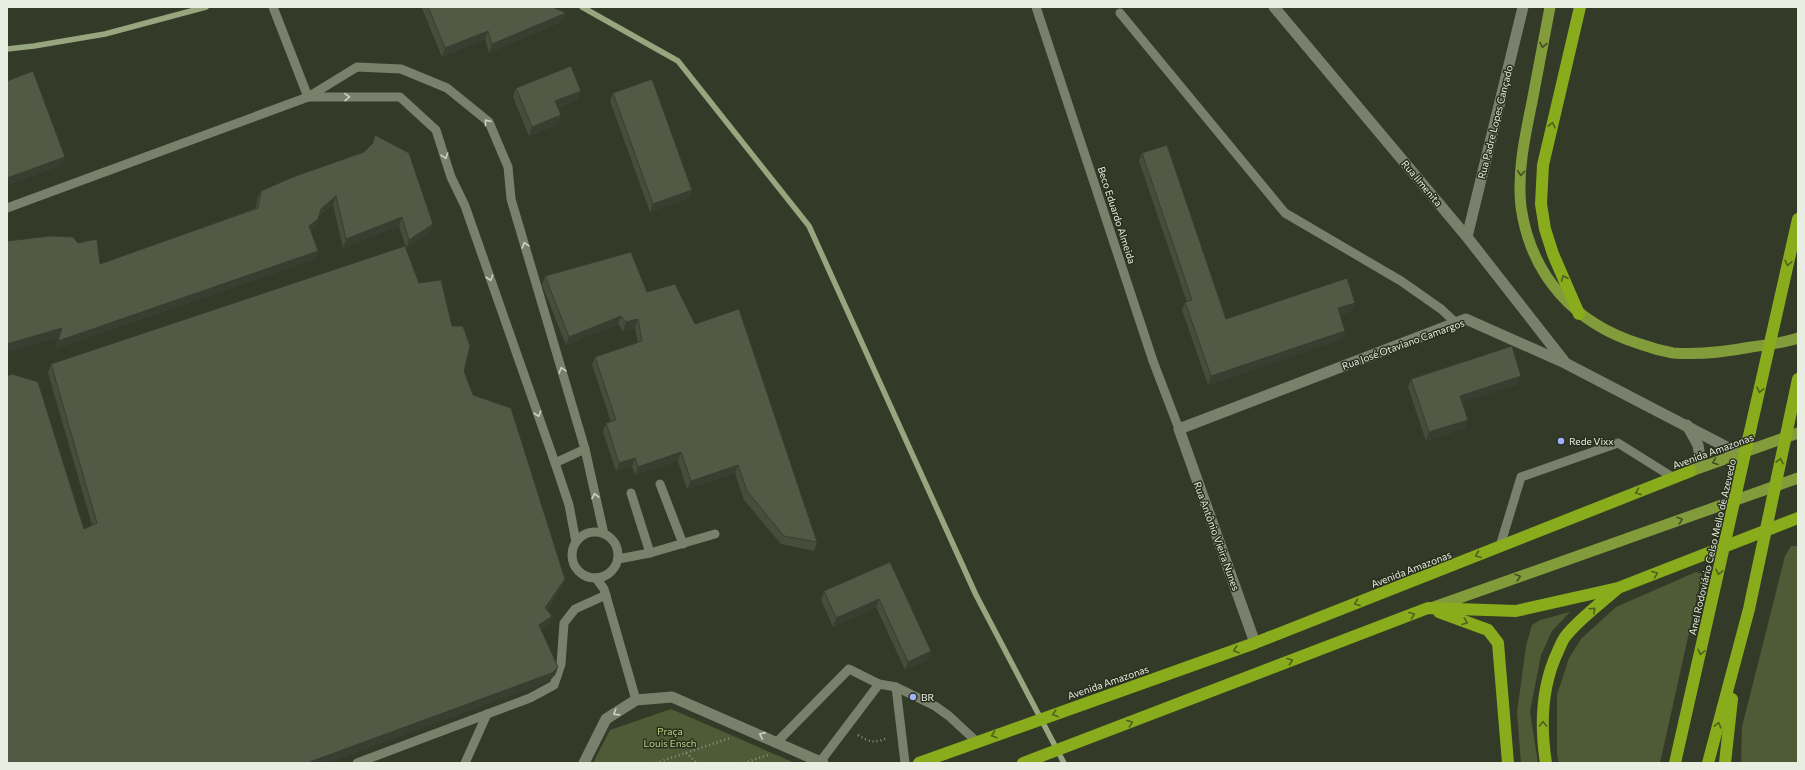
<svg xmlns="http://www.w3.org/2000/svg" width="1805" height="770" font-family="Commissioner,sans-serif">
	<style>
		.green { fill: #4f5b37 }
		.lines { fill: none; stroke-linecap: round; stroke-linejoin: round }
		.stream { stroke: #98a67f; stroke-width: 5.5 }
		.path { stroke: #8c9182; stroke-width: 2.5; stroke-dasharray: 1 3; stroke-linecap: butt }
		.service { stroke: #79816c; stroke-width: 9 }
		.minor { stroke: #79816c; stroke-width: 11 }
		.primary { stroke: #829b3b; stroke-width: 11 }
		.motorway { stroke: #88ac1b; stroke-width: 12 }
		.wall { fill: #474d3b }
		.shaded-wall { fill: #393e30 }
		.building { fill: #525945; stroke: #393e30 }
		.oneway { stroke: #444f26 }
		.oneway2 { stroke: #cdd2c4 }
		.oneway3 { stroke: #4f611c }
		.poi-dot { fill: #a1b2fd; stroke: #292f1d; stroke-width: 1.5 }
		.labels { text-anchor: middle; stroke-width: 3; stroke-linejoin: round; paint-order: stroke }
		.street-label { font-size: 10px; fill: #e9ede2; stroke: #292f1d }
		.poi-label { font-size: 10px; fill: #e9ede2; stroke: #292f1d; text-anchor: start }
		.park-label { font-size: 10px; fill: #bad487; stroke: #292f1d }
	</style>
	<rect width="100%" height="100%" fill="#333a27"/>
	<g class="green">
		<polygon points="1791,546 1798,546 1798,763 1741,763 1742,727 1785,556"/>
		<polygon points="1696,572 1702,574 1660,763 1559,763 1557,754 1557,695 1569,658 1581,639 1616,607"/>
		<polygon points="1570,612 1552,631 1541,655 1530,712 1538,763 1521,763 1517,712 1526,646 1532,625 1540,620"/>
		<polygon points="671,709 795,763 593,763 610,730"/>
	</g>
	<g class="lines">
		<g class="stream">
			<polyline points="582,7 678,61 809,226 976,595 1064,763"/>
			<polyline points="7,49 34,46 105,34 206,7"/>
		</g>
		<g class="path">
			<path d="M 858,735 C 871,743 874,743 888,738"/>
			<polyline points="686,753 697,763"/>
			<polyline points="656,763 730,738"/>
			<polyline points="744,763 768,755"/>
		</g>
		<g class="service">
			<polyline points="273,7 308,97"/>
			<polyline points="1036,7 1153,361 1179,429"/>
			<polyline points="1120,13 1285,213 1401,281 1441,309 1456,323"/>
			<polyline points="309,97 400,97 436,130 451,177 465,206 555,463 569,505 576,542"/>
			<polyline points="7,208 308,97 357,67 401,69 447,88 489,122 508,167 511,199 585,449 604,534"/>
			<polyline points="555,463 585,449"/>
			<polyline points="660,484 683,544"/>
			<polyline points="631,493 650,553"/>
			<circle cx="595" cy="555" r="23"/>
			<polyline points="1500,546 1521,477 1618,443 1674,478"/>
			<polyline points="618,559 650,553 715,534"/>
			<polyline points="596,578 604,589 636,700"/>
			<polyline points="896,687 905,763"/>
			<polyline points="777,742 849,669 879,684 896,687 935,706 949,716 976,741"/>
			<polyline points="820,762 879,684"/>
			<polyline points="357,763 530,698 554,685 561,664 564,623 575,609 606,595"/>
			<polyline points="465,763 487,714"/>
		</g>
		<g class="minor">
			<polyline points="1274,7 1467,237 1564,361"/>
			<polyline points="1467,237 1523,7"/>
			<polyline points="1687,425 1698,445 1700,457 1691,471"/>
			<polyline points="1255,643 1179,429 1466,319 1565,363 1740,454"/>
			<polyline points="584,763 606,719 636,700 672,697 823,763"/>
		</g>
		<g class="primary">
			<path d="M 1550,7 C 1544,39 1538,70 1532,102 C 1525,136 1517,172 1521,207 C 1531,276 1575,324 1640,344 C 1651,348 1662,351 1673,353 C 1698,355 1725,352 1751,347 C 1767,345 1783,343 1798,338"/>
			<polyline points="1691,471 1798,433"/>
			<polyline points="1431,608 1798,478"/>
		</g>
		<g class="motorway">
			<polyline points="1579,314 1553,254 1545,229 1541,204 1543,165 1580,7"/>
			<polyline points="1439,612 1488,630 1498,643 1508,763"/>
			<polyline points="919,763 1255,643 1691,471"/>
			<polyline points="1023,763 1428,608 1516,611 1618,588 1798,518"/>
			<path d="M 1546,763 C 1540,725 1541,687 1558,651 C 1560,647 1562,641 1565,637 C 1577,621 1601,603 1617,589"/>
			<polyline points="1675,763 1798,219"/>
			<polyline points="1708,763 1749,609 1798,379"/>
			<polyline points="1725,763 1732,699"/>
		</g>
	</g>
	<g class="wall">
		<polygon points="422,7 552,7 563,21 489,53 485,39 442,57 422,8"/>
		<polygon points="516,88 581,91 578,99 558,108 558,124 529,136 513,97"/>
		<polygon points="613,93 692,190 689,198 650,212 610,101"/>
		<polygon points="375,135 433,224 430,233 406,248 399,226 343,248 333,205 319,216 315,228 311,231 318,251 315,259 55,349 59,337 7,352 7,241 78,243 100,264 256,208 257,199 261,191 364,152 372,144"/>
		<polygon points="1142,153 1226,319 1355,303 1352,311 1340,315 1345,331 1342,339 1208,385 1182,310 1185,302 1187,302 1139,161"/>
		<polygon points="545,276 647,292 695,324 817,542 814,551 781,544 744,500 735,473 687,489 678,461 635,475 632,466 616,471 603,432 606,423 611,422 592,365 595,357 638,343 635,328 623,331 618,324 566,345 542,285"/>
		<polygon points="419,283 464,371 473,395 565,579 562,587 547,610 552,616 549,625 541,630 558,667 555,675 549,681 327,763 7,763 84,529 92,525 48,373 51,364"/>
		<polygon points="1411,379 1518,384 1462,402 1465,428 1426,441 1408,387"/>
		<polygon points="890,562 931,651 928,660 905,670 876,607 833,627 821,600 824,591"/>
	</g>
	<g class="shaded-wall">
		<polygon points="566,13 563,21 489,53 492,44"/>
		<polygon points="488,31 485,39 442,57 445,48"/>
		<polygon points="581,91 578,99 552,110 555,101"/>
		<polygon points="561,115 558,124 529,136 532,127"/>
		<polygon points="65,157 62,165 7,186 7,178"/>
		<polygon points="692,190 689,198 650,212 653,204"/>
		<polygon points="336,196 333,205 318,217 321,209"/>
		<polygon points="402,217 399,226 343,248 346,239"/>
		<polygon points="318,219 315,228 306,235 309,226"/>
		<polygon points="433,224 430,233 406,248 409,240"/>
		<polygon points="318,251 315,259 55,349 58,341"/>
		<polygon points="1355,303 1352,311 1335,317 1338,308"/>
		<polygon points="621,316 618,324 566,345 569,337"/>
		<polygon points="638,319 635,328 623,331 626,322"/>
		<polygon points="62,328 59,337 7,352 7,344"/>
		<polygon points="1345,331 1342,339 1208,385 1211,376"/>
		<polygon points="1521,376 1518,384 1457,404 1460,396"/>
		<polygon points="1468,420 1465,428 1426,441 1429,432"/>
		<polygon points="681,452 678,461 635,475 638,467"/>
		<polygon points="635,458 632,466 616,471 619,463"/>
		<polygon points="738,465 735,473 687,489 691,481"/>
		<polygon points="565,579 562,587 542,616 545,608"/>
		<polygon points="879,599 876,607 833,627 836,618"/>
		<polygon points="552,616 549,625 536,633 539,625"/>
		<polygon points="931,651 928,660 905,670 908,662"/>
		<polygon points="558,667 555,675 549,681 327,763 307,763"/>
	</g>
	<g class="building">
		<polygon points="428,7 552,7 566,13 492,44 488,31 445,48"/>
		<polygon points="571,66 581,91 555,101 561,115 532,127 516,88"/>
		<polygon points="33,71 65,157 7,178 7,81"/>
		<polygon points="652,79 692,190 653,204 613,93"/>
		<polygon points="375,135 409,153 433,224 409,240 402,217 346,239 336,196 321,209 318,219 309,226 318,251 58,341 62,328 7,344 7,241 50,236 73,237 78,243 97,239 100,264 258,208 261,191 293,177 364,152 373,143"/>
		<polygon points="1167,145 1226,319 1347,278 1355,303 1338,308 1345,331 1211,376 1185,302 1192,300 1142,153"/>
		<polygon points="405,246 419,283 441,280 452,326 463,326 470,346 464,371 473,395 511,408 565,579 545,608 552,616 539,625 558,667 552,673 307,763 7,763 7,376 12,374 38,382 84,529 97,523 51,364"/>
		<polygon points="631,252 647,292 675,284 695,324 739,309 817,542 784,536 747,491 738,465 691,481 681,452 638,467 635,458 619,463 606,423 616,420 595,357 642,341 638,319 626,322 621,316 569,337 545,276"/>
		<polygon points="1512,346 1521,376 1460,396 1468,420 1429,432 1411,379"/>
		<polygon points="890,562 931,651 908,662 879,599 836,618 824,591"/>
	</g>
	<defs><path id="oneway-chevron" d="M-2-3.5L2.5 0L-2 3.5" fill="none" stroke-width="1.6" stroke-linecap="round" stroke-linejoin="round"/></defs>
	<g class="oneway">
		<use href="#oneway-chevron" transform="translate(1543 45) rotate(101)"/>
		<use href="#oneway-chevron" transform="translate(1521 173) rotate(93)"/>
		<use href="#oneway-chevron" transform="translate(1715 462) rotate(160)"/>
		<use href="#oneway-chevron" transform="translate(1680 520) rotate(-19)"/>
		<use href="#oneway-chevron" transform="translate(1518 577) rotate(-19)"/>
	</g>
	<g class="oneway2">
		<use href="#oneway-chevron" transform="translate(347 97) rotate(-1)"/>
		<use href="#oneway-chevron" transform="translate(487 122) rotate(-128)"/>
		<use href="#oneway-chevron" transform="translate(445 156) rotate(72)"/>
		<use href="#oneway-chevron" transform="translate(525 245) rotate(-106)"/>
		<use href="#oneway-chevron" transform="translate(490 278) rotate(71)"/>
		<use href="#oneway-chevron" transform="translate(562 370) rotate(-106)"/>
		<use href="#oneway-chevron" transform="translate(538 414) rotate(71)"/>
		<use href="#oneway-chevron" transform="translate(595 496) rotate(-102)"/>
		<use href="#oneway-chevron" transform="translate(616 713) rotate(148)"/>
		<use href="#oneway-chevron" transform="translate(762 735) rotate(-156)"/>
	</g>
	<g class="oneway3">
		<use href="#oneway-chevron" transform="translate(1552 125) rotate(-77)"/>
		<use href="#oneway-chevron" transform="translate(1788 263) rotate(103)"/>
		<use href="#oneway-chevron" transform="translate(1564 278) rotate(-113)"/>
		<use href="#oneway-chevron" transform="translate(1760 390) rotate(103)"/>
		<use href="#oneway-chevron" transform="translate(1780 461) rotate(-78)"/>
		<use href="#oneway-chevron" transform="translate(1638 492) rotate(159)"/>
		<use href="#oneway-chevron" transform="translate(1478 555) rotate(158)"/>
		<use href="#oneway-chevron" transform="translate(1719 572) rotate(103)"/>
		<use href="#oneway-chevron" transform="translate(1655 574) rotate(-22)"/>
		<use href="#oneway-chevron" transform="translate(1357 603) rotate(159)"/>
		<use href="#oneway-chevron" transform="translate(1593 610) rotate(-42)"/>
		<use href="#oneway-chevron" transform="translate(1412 615) rotate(-21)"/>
		<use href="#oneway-chevron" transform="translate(1465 622) rotate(20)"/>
		<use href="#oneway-chevron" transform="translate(1236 650) rotate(161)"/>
		<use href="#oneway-chevron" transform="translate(1701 652) rotate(103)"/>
		<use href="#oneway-chevron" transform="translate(1290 661) rotate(-21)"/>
		<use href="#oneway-chevron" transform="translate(1055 714) rotate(160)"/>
		<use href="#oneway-chevron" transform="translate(1130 723) rotate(-21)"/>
		<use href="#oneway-chevron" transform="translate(1543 724) rotate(-89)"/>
		<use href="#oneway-chevron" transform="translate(1718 725) rotate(-75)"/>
		<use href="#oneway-chevron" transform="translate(994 735) rotate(161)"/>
	</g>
	<g class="poi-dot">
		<circle cx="1561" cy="441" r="4"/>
		<circle cx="913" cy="697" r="4"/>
	</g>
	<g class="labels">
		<g class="street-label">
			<text transform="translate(1495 122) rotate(-76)" y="4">Rua Padre Lopes Cançado</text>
			<text transform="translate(1422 183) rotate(50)" y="4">Rua Ilmenita</text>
			<text transform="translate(1117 215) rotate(72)" y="4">Beco Eduardo Almeida</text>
			<text transform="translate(1403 344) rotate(-20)" y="4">Rua José Otaviano Camargos</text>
			<text transform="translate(1713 451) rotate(-20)" y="4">Avenida Amazonas</text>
			<text transform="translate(1217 536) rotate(70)" y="4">Rua Antônio Vieira Nunes</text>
			<text transform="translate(1712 547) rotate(-77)" y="4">Anel Rodoviário Celso Mello de Azevedo</text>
			<text transform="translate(1411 569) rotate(-21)" y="4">Avenida Amazonas</text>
			<text transform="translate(1108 682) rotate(-19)" y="4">Avenida Amazonas</text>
		</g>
		<g class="poi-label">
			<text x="1569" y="445">Rede Vixx</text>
			<text x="921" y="701">BR</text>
		</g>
		<g class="park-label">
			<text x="670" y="735">Praça<tspan x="670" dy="12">Louis Ensch</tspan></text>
		</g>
	</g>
	<rect width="1805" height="770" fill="none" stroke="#e9ede2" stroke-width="16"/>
</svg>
